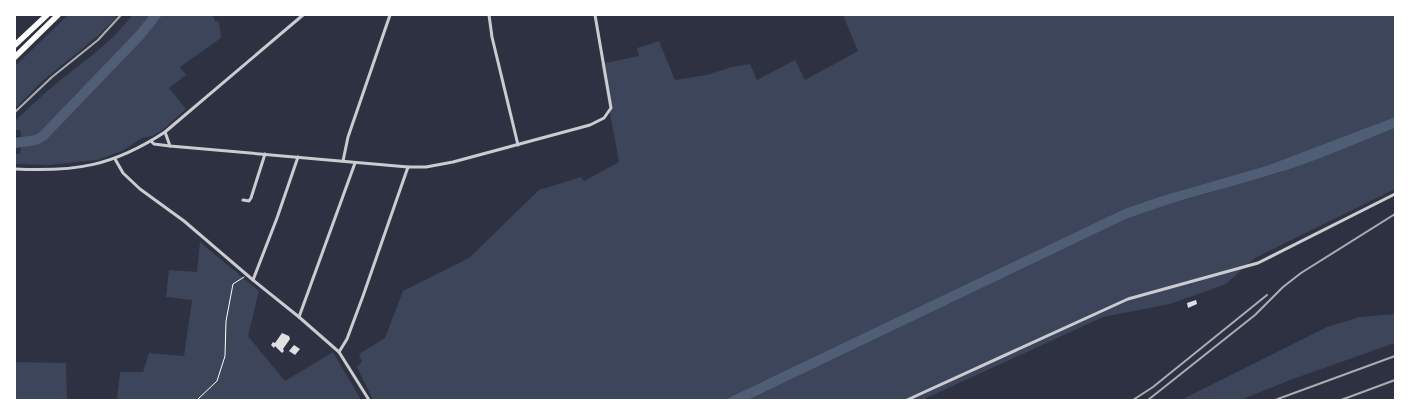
<svg xmlns="http://www.w3.org/2000/svg" width="1410" height="415" viewBox="0 0 1410 415" font-family="'Roboto Condensed',sans-serif">
<style>
.green{fill:#3c4559}
.water{fill:#4f5d75}
.lines{fill:none;stroke-linecap:round;stroke-linejoin:round}
.river{stroke:#4f5d75;stroke-width:10}
.building{fill:#e0e0e3}
.path{stroke:#fff;stroke-width:1}
.minor{stroke:#caccd0;stroke-width:3}
.motorway{stroke:#fff;stroke-width:5.5}
.rail{stroke:#abadb3;stroke-width:2}
</style>
<rect width="100%" height="100%" fill="#2d3142"/>
<g class="green">
<path d="M68,15h50c-21,25 -48,42 -73,64 -10,9 -20,20 -30,29v-42z"/>
<path d="M132,15h80l4,7 3,-1 2,17 -41,29 6,8 -17,13 17,21 -25,22 -9,5 -10,2 -20,13 -25,9 -48,5 -34,-1v-10h5c2,-8 3,-16 0,-24h-5v-9c14,-13 28,-27 43,-39 26,-21 54,-39 74,-67z"/>
<path d="M843,15h552v102l-126,48 -107,31 -38,13 -400,191h-351l-16,-33 5,-6 -3,-7 26,-16 18,-47 66,-33 70,-68 42,-13 3,4 35,-19 -18,-98 38,-8 -2,-8 22,-7 16,39 32,-5 25,-8 18,-3 7,16 38,-20 10,20 53,-29z"/>
<path d="M1395,128v61l-140,69 -29,26 -56,20 -67,13 -181,83h-174l378,-181 22,-9 130,-37z"/>
<path d="M200,242l59,49 -11,45 37,45 48,-29 28,48h-244l3,-28h23l6,-19 35,3 8,-56 -26,-3 3,-27 28,2z"/>
<path d="M1395,314v29l-105,37 -49,20h-60l146,-73 33,-10z"/>
<path d="M15,362l51,1 1,37h-52z"/>
</g>
<path class="water" d="M1395,117v11c-39,15 -78,33 -118,45 -51,16 -102,27 -151,46l-378,181h-24l400,-191 38,-13 107,-31z"/>
<g class="lines">
<path class="river" d="M15,143l21,-3 7,-4 97,-101 16,-20"/>
</g>
<g class="building">
<path d="M1196,300l1,4 -9,4 -1,-5z"/>
<path d="M282,333l7,3 1,3 -7,10 1,2 -2,2 -7,-7 -1,2 -3,-3 2,-3 2,1z"/>
<path d="M294,345l6,4 -5,6 -6,-4z"/>
</g>
<g class="lines">
<path class="path" d="M197,400l20,-19 8,-25 1,-35 7,-37 11,-7"/>
<g class="minor">
<path d="M489,15l3,22 26,108"/>
<path d="M165,132l5,14"/>
<path d="M151,141l3,3 16,2 238,21h18l27,-5 137,-37 14,-7 7,-10 -16,-93"/>
<path d="M115,159l8,14 17,16 44,32 69,59 46,37 40,35 30,48"/>
<path d="M343,161l5,-24 42,-122"/>
<path d="M15,169c61,3 98,-3 150,-37l138,-117"/>
<path d="M243,200l6,1 2,-3 14,-44"/>
<path d="M253,280l24,-62 21,-61"/>
<path d="M299,317l56,-154"/>
<path d="M339,352l8,-13 16,-43 45,-129"/>
<path d="M907,400l221,-101 130,-36 137,-69"/>
</g>
<g class="motorway">
<path d="M15,45l32,-30"/>
<path d="M15,57l43,-42"/>
</g>
<g class="rail">
<path d="M15,112l37,-35 46,-37 23,-25"/>
<path d="M1133,400l20,-13 114,-92"/>
<path d="M1148,400l107,-85 28,-28 18,-14 94,-59"/>
<path d="M1275,400l120,-44"/>
<path d="M1341,400l54,-20"/>
</g>
</g>
<rect width="1410" height="415" fill="none" stroke="#ffffff" stroke-width="32"/>
</svg>
